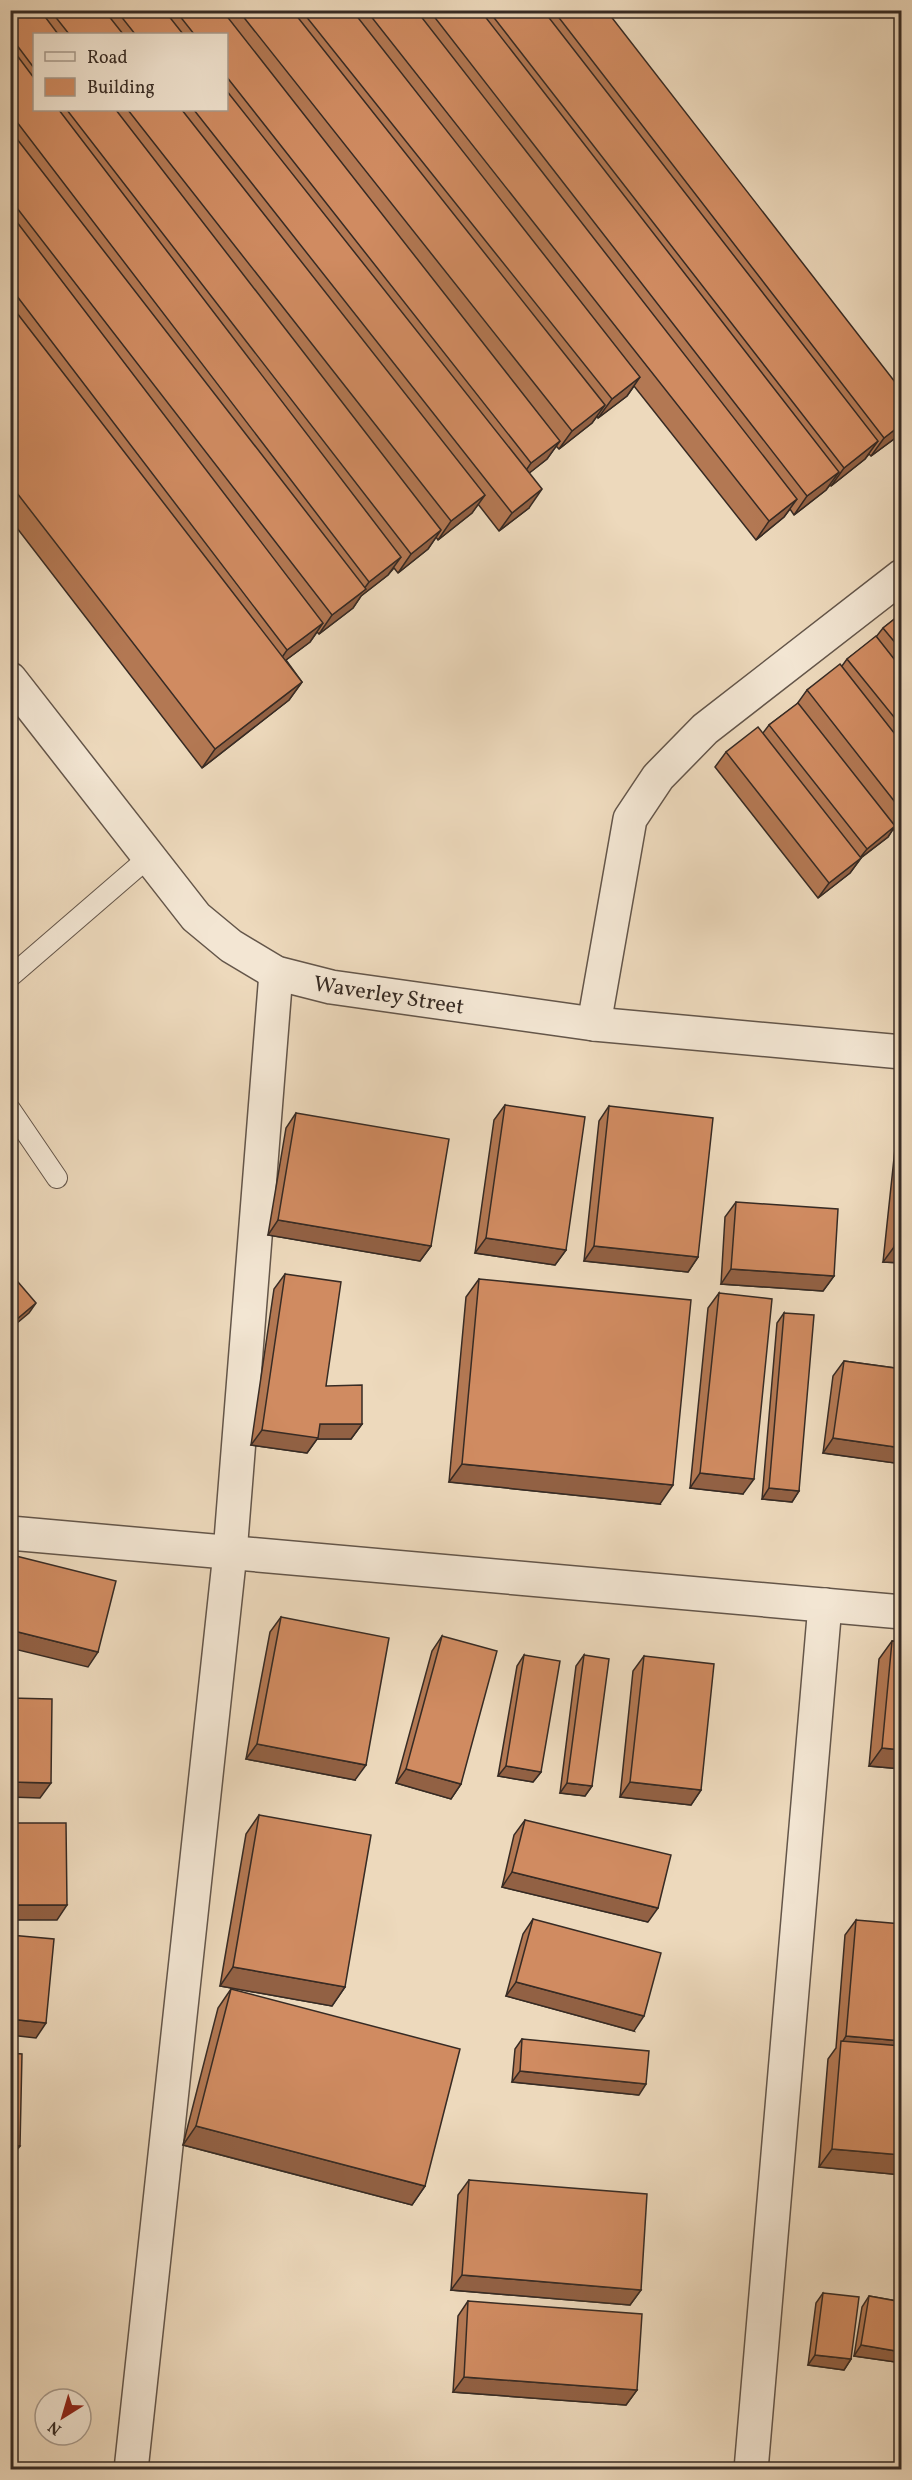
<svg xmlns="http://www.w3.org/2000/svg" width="912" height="2480" viewBox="0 0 912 2480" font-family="Vollkorn,serif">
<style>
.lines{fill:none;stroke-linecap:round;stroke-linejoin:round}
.service-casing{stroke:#64564a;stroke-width:22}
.minor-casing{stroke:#64564a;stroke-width:36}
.tertiary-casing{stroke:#64564a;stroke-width:36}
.service{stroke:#f3e6d3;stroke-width:20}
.minor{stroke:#f3e6d3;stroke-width:33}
.tertiary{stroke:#f3e6d3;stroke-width:33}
.wall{fill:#b37853;stroke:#372b24;stroke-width:1.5;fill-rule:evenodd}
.shaded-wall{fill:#926144;stroke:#372b24;stroke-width:1.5}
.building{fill:#d08b61;stroke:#372b24;stroke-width:1.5}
.labels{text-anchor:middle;stroke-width:4.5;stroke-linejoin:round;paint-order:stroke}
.street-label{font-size:22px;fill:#372b24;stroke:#f3e6d3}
</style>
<rect width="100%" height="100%" fill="#edd9bc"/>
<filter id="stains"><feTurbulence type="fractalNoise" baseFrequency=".00333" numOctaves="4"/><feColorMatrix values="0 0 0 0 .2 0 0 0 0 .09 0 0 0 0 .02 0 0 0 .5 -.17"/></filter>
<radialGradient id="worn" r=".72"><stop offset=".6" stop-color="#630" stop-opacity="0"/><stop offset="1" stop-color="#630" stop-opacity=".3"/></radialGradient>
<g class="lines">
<g class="service-casing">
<g id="service">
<path d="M10,977l139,-120"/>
<path d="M10,1109l47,69"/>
</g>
</g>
<g class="minor-casing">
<g id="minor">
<path d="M594,1024l36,-205 28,-42 47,-48 197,-153"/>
<path d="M10,1533l892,79"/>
<path d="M131,2470l99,-917 46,-580"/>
<path d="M751,2470l74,-865"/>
</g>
</g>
<g class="tertiary-casing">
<path id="tertiary" d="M10,679l186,238 35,29 45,27 55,14 263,37 308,28"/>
</g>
<use href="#service" class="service"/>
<use href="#minor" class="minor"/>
<use href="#tertiary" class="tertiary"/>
</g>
<g class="wall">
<path d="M10,10h596l296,423 -31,23 -2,-2 -4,5 -34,27 -1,-1 -4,5 -32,25 -4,-6 -6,8 -28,23 -122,-154 -7,10 -29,22 -1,-2 -5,7 -33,26 -3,-3 -9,13 -18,14v35l-30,23 -21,-27 -6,9 -34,27 -2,-3 -8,12 -30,24 -4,-5 -6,7 -27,21 -8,12 -34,26 -2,-2 -7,10 -24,18 16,22 -13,18 -87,68 -192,-249zM34,34h192v76h-192z"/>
<path d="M902,613v227l-9,-11 -5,8 -27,21 -11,15 -32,25 -103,-131 11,-15 37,-19 6,-8 28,-21 10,-14 35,-24 5,-7 29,-22 7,-9z"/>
<path d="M505,1105l61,145 -11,15 -80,-12 19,-133z"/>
<path d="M609,1106l89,151 -10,15 -104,-11 15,-140z"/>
<path d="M296,1113l135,133 -11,15 -152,-26 18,-107z"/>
<path d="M902,1123v140l-19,-1 14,-132z"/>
<path d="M736,1202l98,74 -11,15 -102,-7 4,-67z"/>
<path d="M285,1274l41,112 36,38 -11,15h-34l-10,14 -56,-8 23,-156z"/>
<path d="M479,1279l181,225 -211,-22 17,-185z"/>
<path d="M719,1293l24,201 -53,-6 18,-180z"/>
<path d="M784,1313l15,178 -7,11 -30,-3 15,-176z"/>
<path d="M844,1361l58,8v95l-79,-11 10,-77z"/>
<path d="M281,1617l74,163 -109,-21 24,-127z"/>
<path d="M442,1636l19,148 -10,15 -55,-16 36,-132z"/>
<path d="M892,1641l10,1v127l-33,-3 10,-107z"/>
<path d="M524,1655l17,117 -8,10 -35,-6 19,-110z"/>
<path d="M584,1655l8,131 -7,10 -25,-3 16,-127z"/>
<path d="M644,1656l57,134 -10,15 -71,-8 13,-126z"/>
<path d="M259,1815l86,172 -13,19 -112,-20 26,-152z"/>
<path d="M525,1820l123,102 -146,-35 12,-52z"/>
<path d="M533,1919l101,112 -128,-35 17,-62z"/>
<path d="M856,1920l46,255 -83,-8 9,-108 8,-11 9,-113z"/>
<path d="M231,1989l194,197 -13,19 -229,-60 35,-137z"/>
<path d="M522,2039l117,56 -127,-13 3,-33z"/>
<path d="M469,2180l172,110 -11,15 -179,-15 7,-95z"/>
<path d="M823,2293l28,66 -7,11 -36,-5 8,-62z"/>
<path d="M869,2296l33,6v61l-48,-7 8,-49z"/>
<path d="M468,2301l169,89 -11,15 -173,-13 5,-76z"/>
</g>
<g class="shaded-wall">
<path d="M640,377l-13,19 -29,22 14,-19z"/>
<path d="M605,405l-13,18 -33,26 13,-18z"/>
<path d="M902,424v9l-31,23 13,-18z"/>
<path d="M560,441l-13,18 -29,23 13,-19z"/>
<path d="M878,441l-13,18 -34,27 13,-18z"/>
<path d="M839,472l-13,18 -32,25 13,-19z"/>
<path d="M542,489l-13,19 -30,23 13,-18z"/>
<path d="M485,495l-13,18 -34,27 13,-19z"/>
<path d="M797,499l-13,18 -28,23 13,-19z"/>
<path d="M441,530l-13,19 -30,24 13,-19z"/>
<path d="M401,557l-13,18 -27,21 -8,12 -34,26 13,-19 29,-22 8,-11z"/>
<path d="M323,623l-13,19 -36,27 13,-19z"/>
<path d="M302,682l-13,18 -87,68 13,-19z"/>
<path d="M895,826l-7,11 -29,22 8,-10z"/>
<path d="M861,858l-11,15 -32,25 11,-15z"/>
<path d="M278,1220l153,26 -11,15 -152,-26z"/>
<path d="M486,1238l80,12 -11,15 -80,-12z"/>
<path d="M594,1246l104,11 -10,15 -104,-11z"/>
<path d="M894,1247h8v16l-19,-1z"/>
<path d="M731,1269l103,7 -11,15 -102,-7z"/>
<path d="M36,1303l-7,10 -19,16v-4z"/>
<path d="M320,1424h42l-11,15h-34l-10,14 -56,-8 11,-15z"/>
<path d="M833,1438l69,10v16l-79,-11z"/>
<path d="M462,1464l211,21 -13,19 -211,-22z"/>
<path d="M700,1473l54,6 -11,15 -53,-6z"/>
<path d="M769,1488l30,3 -7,11 -30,-3z"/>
<path d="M10,1630l88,22 -10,15 -78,-19z"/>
<path d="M257,1744l109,21 -11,15 -109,-21z"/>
<path d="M882,1748l20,2v19l-33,-3z"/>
<path d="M506,1766l35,6 -8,10 -35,-6z"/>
<path d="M406,1769l55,15 -10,15 -55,-16z"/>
<path d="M10,1782l41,1 -11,15 -30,-1z"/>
<path d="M630,1782l71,8 -10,15 -71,-8z"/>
<path d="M567,1783l25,3 -7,10 -25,-3z"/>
<path d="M512,1872l146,36 -10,14 -146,-35z"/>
<path d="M10,1905h57l-10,15h-47z"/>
<path d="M233,1967l112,20 -13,19 -112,-20z"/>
<path d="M516,1982l128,34 -10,15 -128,-35z"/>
<path d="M10,2019l36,4 -10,15 -26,-3z"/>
<path d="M846,2036l56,5v15l-61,-12z"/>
<path d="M520,2071l126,13 -7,11 -127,-13z"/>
<path d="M196,2126l229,60 -13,19 -229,-60z"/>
<path d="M10,2145l10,1 -10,13z"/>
<path d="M832,2149l70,6v20l-83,-8z"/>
<path d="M462,2275l179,15 -11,15 -179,-15z"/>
<path d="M861,2345l41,7v11l-48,-7z"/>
<path d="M815,2355l36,4 -7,11 -36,-5z"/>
<path d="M464,2377l173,13 -11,15 -173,-13z"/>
</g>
<g class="building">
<path d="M10,10h30l18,24h-24v34l-24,-32z"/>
<path d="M50,10h54l19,24h-54z"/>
<path d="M116,10h48l19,24h-48z"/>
<path d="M175,10h47l338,431 -29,22 -305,-387v-42h-32z"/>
<path d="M238,10h54l313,395 -33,26z"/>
<path d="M301,10h51l288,367 -28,22z"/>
<path d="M366,10h50l381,489 -28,22z"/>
<path d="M429,10h51l359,462 -32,24z"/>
<path d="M488,10h55l335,431 -34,27z"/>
<path d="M553,10h53l296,381v33l-18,14z"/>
<path d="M10,46l24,32v32h25l342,447 -32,25 -359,-469z"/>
<path d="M226,90l316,399 -30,24 -318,-403h32z"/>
<path d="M67,110h49l325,420 -30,24z"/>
<path d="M128,110h54l303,385 -34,26z"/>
<path d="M10,130l356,459 -34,26 -322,-416z"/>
<path d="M10,213l313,410 -36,27 -277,-363z"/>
<path d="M10,304l292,378 -87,67 -205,-265z"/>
<path d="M902,613v38l-19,-23z"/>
<path d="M876,636l26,33v58l-55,-68z"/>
<path d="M840,664l62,79v68l-95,-121z"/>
<path d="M798,703l97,123 -28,23 -98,-124z"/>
<path d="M758,727l103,131 -32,25 -103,-131z"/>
<path d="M505,1105l80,12 -19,133 -80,-12z"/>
<path d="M609,1106l104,12 -15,139 -104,-11z"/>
<path d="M296,1113l153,26 -18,107 -153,-26z"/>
<path d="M902,1170v77h-8z"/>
<path d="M736,1202l102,7 -4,67 -103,-7z"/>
<path d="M285,1274l56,8 -15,104 36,-1v39h-42l-2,14 -56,-8z"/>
<path d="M12,1275l24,28 -26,22v-49z"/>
<path d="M479,1279l212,21 -18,185 -211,-21z"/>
<path d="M719,1293l53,6 -18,180 -54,-6z"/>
<path d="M784,1313l30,2 -15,176 -30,-3z"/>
<path d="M844,1361l58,8v79l-69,-10z"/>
<path d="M12,1555l104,26 -18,71 -88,-22v-70z"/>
<path d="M281,1617l108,21 -23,127 -109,-21z"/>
<path d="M442,1636l55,15 -36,133 -55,-15z"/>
<path d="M892,1641l10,1v108l-20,-2z"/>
<path d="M524,1655l36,6 -19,111 -35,-6z"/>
<path d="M584,1655l25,4 -17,127 -25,-3z"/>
<path d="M644,1656l70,8 -13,126 -71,-8z"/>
<path d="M10,1698l42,1 -1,84 -41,-1z"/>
<path d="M259,1815l112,20 -26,152 -112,-20z"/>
<path d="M525,1820l146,35 -13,53 -146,-36z"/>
<path d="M10,1823h56l1,82h-57z"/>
<path d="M533,1919l128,34 -17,63 -128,-34z"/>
<path d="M856,1920l46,4v117l-56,-5z"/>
<path d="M10,1935l44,4 -8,84 -36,-4z"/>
<path d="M231,1989l229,60 -35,137 -229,-60z"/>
<path d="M522,2039l127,12 -3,33 -126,-13z"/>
<path d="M841,2041l61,5v109l-70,-6z"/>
<path d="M10,2053l12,1 -2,92 -10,-1z"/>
<path d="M469,2180l178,14 -6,96 -179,-15z"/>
<path d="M823,2293l36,4 -8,62 -36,-4z"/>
<path d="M869,2296l33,6v50l-41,-7z"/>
<path d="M468,2301l174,13 -5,76 -173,-13z"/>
</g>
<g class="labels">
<g class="street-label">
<text transform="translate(389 994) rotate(9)" y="8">Waverley Street</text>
</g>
</g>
<rect width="912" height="2480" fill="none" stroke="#edd9bc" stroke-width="36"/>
<rect x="12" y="12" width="888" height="2456" fill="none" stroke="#372b24" stroke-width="3"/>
<rect x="18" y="18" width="876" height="2444" fill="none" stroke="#372b24" stroke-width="1.5"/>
<rect x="33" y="33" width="195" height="78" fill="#f3e6d3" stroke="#a89b8d" stroke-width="1.5"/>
<rect x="45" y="52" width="30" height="9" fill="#f3e6d3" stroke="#a89b8d" stroke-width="1.5"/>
<text x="87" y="63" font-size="18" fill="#372b24">Road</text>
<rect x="45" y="78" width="30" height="18" fill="#d08b61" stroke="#a89b8d" stroke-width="1.5"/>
<text x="87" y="93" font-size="18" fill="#372b24">Building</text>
<g transform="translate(63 2417) rotate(217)"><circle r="28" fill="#f3e6d3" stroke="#a89b8d" stroke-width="1.5"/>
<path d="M0-4.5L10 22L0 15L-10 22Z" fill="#8f2418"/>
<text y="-9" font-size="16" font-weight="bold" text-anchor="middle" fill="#372b24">N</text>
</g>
<rect width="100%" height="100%" filter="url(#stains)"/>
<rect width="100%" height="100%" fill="url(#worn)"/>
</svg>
